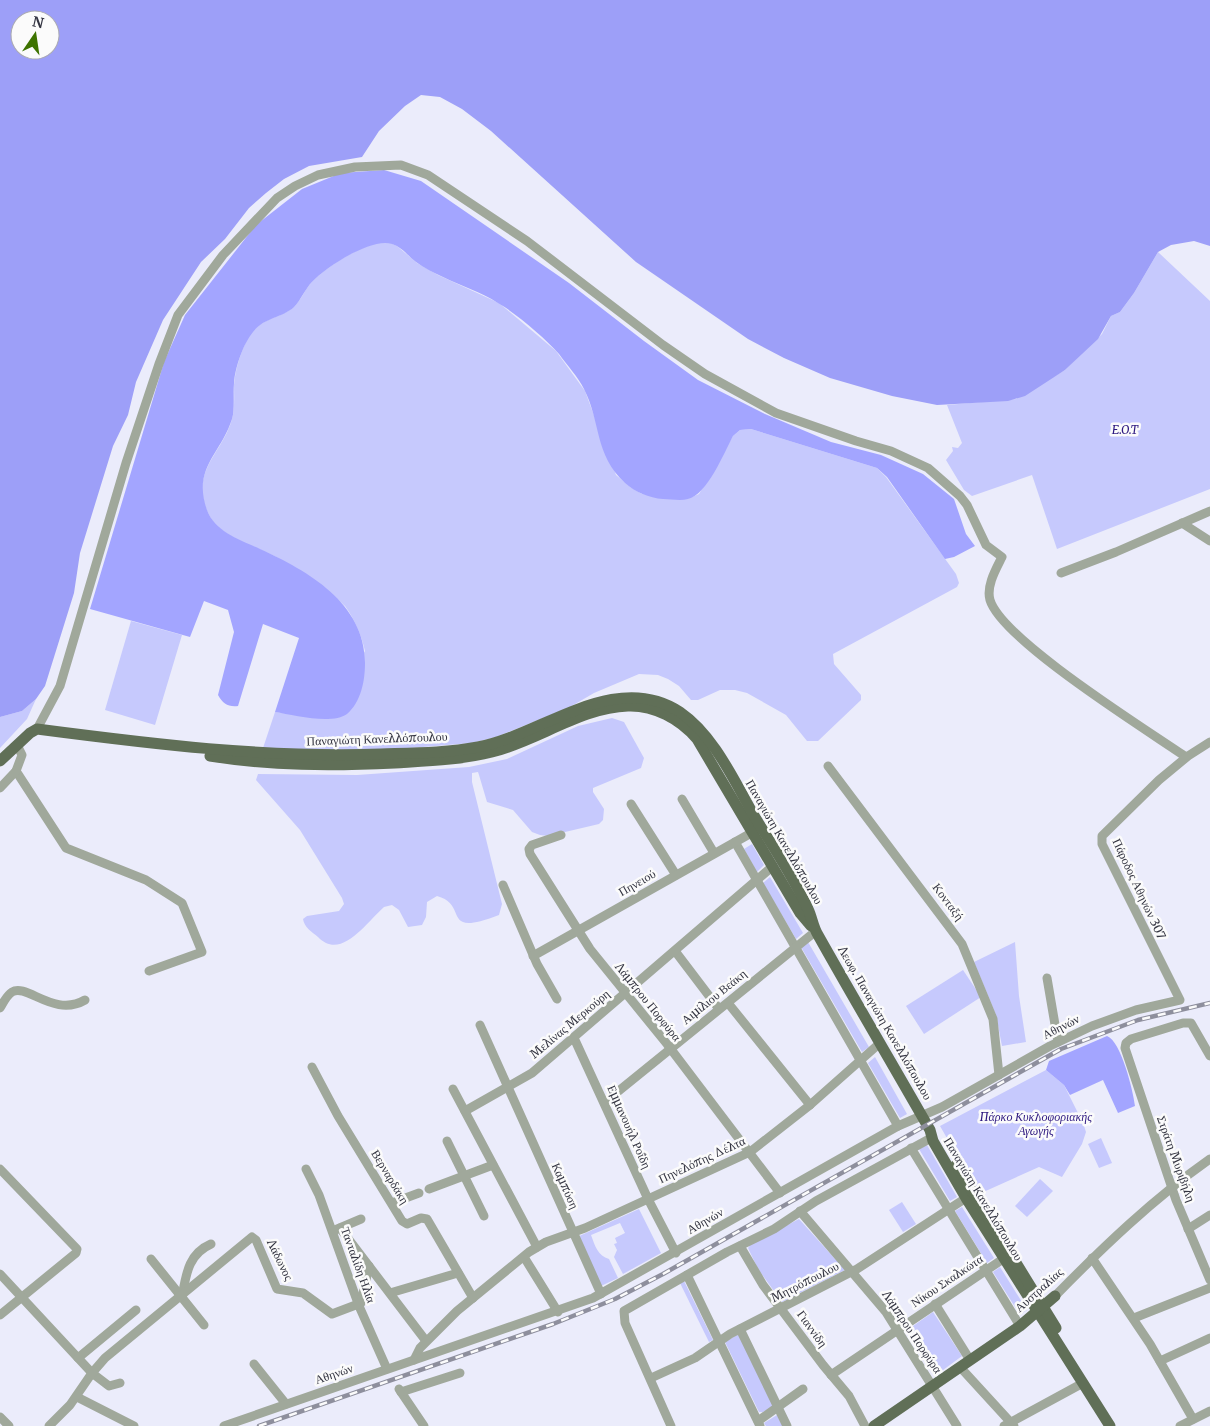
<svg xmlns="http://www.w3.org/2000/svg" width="1210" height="1426" viewBox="0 0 1210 1426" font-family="Merriweather,serif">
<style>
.green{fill:#c6c9fd}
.forest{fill:#a3a5ff}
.water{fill:#9d9ff8;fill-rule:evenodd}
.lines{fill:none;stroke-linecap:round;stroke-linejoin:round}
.minor{stroke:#a0a89b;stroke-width:9}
.major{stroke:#606f57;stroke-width:11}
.rail-casing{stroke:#8e8f9d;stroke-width:4.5}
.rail{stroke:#fbfbfb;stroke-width:2.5;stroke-dasharray:8;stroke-linecap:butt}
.labels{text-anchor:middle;stroke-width:5;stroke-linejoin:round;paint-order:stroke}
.park-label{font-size:12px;font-style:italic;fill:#2e1980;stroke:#fbfbfb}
.street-label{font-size:12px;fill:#333441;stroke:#fbfbfb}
</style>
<rect width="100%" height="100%" fill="#ebecfb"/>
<g class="green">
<path d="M388,242l9,4 20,17 21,12 61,28 57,48 29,40 31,84 14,12 12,7 45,5 12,-5 34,-58 7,-6 11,-1 126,39 9,9 70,97 3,9 -2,4 -124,67 1,10 27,31v5l-43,41h-11l-21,-26 -39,-22 -12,-3h-15l-22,10h-7l-12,-14 -11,-7 -10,-4 -19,-1 -45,19 -24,14 -74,30 -24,6 -86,7 -124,1 13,-39 55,7 35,-68c-4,-17 -10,-31 -20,-45 -6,-8 -60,-45 -71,-50 -21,-11 -55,-19 -66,-43 -19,-42 15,-60 24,-94 3,-11 2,-23 2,-34 1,-16 8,-37 16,-51 9,-14 29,-16 41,-25 10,-7 13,-19 21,-27 15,-16 54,-41 76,-40z"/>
<path d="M1158,252l52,49v188l-153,60 -25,-74 -60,21 -8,-6 -18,-30 7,-9 -1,-4 6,1 4,-5 -15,-38 69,-6 49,-29 37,-36 9,-18 9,-4 14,-19z"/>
<path d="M131,621l51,14 -27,90 -50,-15z"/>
<path d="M36,699l-9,20 -27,29v-31l22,-6z"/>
<path d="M612,718l12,4 20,36 -3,10 -48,20v4l11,17 -1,11 -4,4 -51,12 -8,-1 -8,-3 -19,-22 -26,-8 -8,-27 -1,-3 -6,1v9l30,122 -3,11c-60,23 -29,-10 -62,-19l-10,6 -1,15 -4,8 -14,2 -9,-17 -7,-5 -8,2c-18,16 -43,54 -66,30 -6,-5 -14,-10 -15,-18l4,-3 32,-5 5,-7 -2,-6 -42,-68 -44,-50 2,-6 99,1 112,-8 38,-8 71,-33z"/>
<path d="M752,844l12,21 -7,7 -13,-23z"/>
<path d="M770,877l33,56 -7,6 -33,-56z"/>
<path d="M808,942l61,105 -7,5 -61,-105z"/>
<path d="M1015,942l4,54 7,46 -24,4 -6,-31 -22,-53z"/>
<path d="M963,970l18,27 -57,37 -18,-28z"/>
<path d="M875,1057l32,57 -7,4 -32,-55z"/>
<path d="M1046,1070l18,15 19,38 3,9 -4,12 -20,33 -23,-10 -60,27 -39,-68z"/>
<path d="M1101,1138l11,25 -13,5 -11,-24z"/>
<path d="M927,1145l30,52 -7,4 -31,-52z"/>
<path d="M1040,1179l13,12 -26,26 -12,-11z"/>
<path d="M902,1202l14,22 -13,8 -14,-22z"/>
<path d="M962,1207l32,51 -7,5 -32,-52z"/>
<path d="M639,1209l22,44 -38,21 -9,-17 3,-7 -3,-6 3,-1 -2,-5 10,-5 -5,-10 -29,12c4,11 7,21 18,24l9,19 -17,8 -24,-49z"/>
<path d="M799,1219l46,51 -63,32 -24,-33 -10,-21 3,-4z"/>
<path d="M1000,1267l27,43 -7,5 -27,-43z"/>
<path d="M684,1281l29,59 -4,2 -29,-59z"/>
<path d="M933,1312l29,44 -27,20 -29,-45z"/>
<path d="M739,1334l35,72 -11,6h-4l-34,-70z"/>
<path d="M777,1415l6,11h-17l-2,-3z"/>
</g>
<g class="forest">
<path d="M384,170l37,11 148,102 75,58 54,39 67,34 66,28 50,13 42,19 31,25 12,35 9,12 -21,11 -9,2 -58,-82 -10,-9 -126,-39 -11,1 -7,6c-9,17 -26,59 -45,63 -8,2 -17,0 -25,0 -14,-1 -28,-7 -38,-16 -31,-29 -24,-61 -41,-94 -6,-12 -17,-24 -25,-35 -14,-16 -42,-40 -61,-51 -17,-11 -37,-17 -55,-26 -9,-4 -19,-9 -27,-15 -8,-6 -14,-15 -24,-18 -20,-7 -66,23 -80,38 -7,7 -11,18 -18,25 -12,11 -31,11 -41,25 -10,12 -18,36 -19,51 -1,12 1,25 -2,36 -11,35 -40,49 -25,91 8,22 34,30 53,39 48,22 105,54 105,114 0,18 -4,39 -18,51 -15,11 -54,1 -72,-2l24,-74 -36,-14 -25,82c-10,1 -15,-2 -20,-11l16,-63 -6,-22 -24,-9 -14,36 -100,-28 74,-247 21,-47 71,-90 46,-36 39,-16z"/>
<path d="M1107,1036c14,5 26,54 28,70l-17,7 -15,-33 -33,15 -6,-10 -18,-15 3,-9z"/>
</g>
<path class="water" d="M0,0h1210v246l-16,-5 -23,4 -13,7 -24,41 -14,19 -9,4 -13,23 -33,31 -40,26 -17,5 -71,4 -45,-9 -62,-18 -46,-20 -36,-19 -112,-77 -145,-131 -29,-22 -22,-12 -19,-2 -16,11 -26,25 -17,26 -53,9 -25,13 -18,14 -17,15 -24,31 -24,23 -38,58 -27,62 -8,33 -15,31 -33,107 -6,40 -29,93 -9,13 -14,12 -22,6zM20,20h30v30h-30z"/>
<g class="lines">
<g class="minor">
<path d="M1182,523l28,18"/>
<path d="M1061,573l55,-21 94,-41"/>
<path d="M37,729l23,-43 66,-223 33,-99 19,-49 45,-60 54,-57 18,-12 23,-11 37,-8 46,-2 27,10 99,66 136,104 42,29 71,39 80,28 35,10 37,17 32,28 7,9 19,40 16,12c-6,12 -16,29 -12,43 12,40 157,130 196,157"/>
<path d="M828,766l134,178 31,75 6,56"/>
<path d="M16,771l50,77 80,32 36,23 20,49 -53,19"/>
<path d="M0,788l16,-17 6,-16 -5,-10"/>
<path d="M682,799l32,54"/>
<path d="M631,804l45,71"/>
<path d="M561,835l-29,10 -3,4 1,5 60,95 77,95 113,149"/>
<path d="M735,842l163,284"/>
<path d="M503,885l34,79 20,35"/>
<path d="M675,951l44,58"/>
<path d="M533,956l220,-124"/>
<path d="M1047,978l11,64"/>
<path d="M728,1003l82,102"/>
<path d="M0,1008c3,-5 7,-13 12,-16 15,-9 42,26 73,8"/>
<path d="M480,1025l121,269"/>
<path d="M574,1038l74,161 28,54"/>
<path d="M1210,1056l-19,-33h-8l-52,16 -5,4 -1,5 51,152 34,80"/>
<path d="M312,1067l26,49 64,105 5,3 14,-6 6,1 46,79"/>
<path d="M453,1089l84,158"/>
<path d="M605,1102l211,-171"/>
<path d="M465,1111l67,-38 241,-207"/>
<path d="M447,1141l37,75"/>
<path d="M911,1148l109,178"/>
<path d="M0,1169l77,80 -1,4 -76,62"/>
<path d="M306,1169l13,26 40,111 28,63"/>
<path d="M429,1189l64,-24"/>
<path d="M392,1203l27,-10"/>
<path d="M800,1211l86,101 71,114"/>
<path d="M340,1228l86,113"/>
<path d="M1188,1229l22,-14"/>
<path d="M335,1230l26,-11"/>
<path d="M740,1246l23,39 60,80 26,31 16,30"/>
<path d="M524,1257l34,55"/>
<path d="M1092,1258l58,86 43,75"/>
<path d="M151,1259l53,66"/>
<path d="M0,1274l92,99 17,13 11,-3"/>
<path d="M687,1275l73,151"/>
<path d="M390,1293l68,-20"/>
<path d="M1055,1296c48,-49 98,-97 155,-137"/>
<path d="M182,1297c4,-22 6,-43 29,-53"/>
<path d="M935,1304l35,56"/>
<path d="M1134,1318l76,-30"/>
<path d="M740,1329l47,97"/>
<path d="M78,1358l58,-48"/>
<path d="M414,1360l6,-12 37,-37 72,-59 17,-10 39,-14 165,-76 60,-47 70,-62"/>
<path d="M1160,1361l50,-23"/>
<path d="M254,1364l32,40"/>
<path d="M960,1367l54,59"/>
<path d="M831,1375l172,-116"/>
<path d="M651,1378l44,-20 35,-24 127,-65 109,-71"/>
<path d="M399,1389l25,37"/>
<path d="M401,1392l59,-19"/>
<path d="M77,1397l57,29"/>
<path d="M0,1417l9,9"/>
<path d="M758,1421l45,-32"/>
<path d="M49,1426l21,-21 22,-32 13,-15 147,-121 4,3 21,49 26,4 29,21 29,-11 8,-37"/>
<path d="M224,1426l369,-128 305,-172 44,-19 108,-61 42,-20 44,-16 44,-10 -78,-156v-8l57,-56 29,-24 22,-14"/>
<path d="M671,1426l-46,-103 -1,-12 103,-59 47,-23 42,-28 115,-63"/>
<path d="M1004,1426l79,-43"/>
<path d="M1180,1426l30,-15"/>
</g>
<g class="major">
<path d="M210,756c61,10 122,10 185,7 32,-2 65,-3 97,-11 45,-11 90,-45 136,-46 26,-1 52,13 69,33l103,174 11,13"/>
<path d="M0,761l30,-28 7,-4c115,15 228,29 344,25 32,-1 65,-1 97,-7 64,-12 137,-78 202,-35 35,24 55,71 76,107 18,29 38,59 52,90 4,8 5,18 10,26 37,66 75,130 112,195l3,11 33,57 144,228"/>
<path d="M956,1165l100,163"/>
<path d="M874,1426l146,-100 35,-30"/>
</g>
<g class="rail-casing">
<path id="rail" d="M259,1426l294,-102 62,-25 48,-25 398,-225 77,-29 72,-17"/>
</g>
<use href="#rail" class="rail"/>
</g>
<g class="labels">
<g class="park-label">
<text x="1125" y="434">E.O.T</text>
<text x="1036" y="1121">Πάρκο Κυκλοφοριακής<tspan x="1036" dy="14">Αγωγής</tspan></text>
</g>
<g class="street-label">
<text transform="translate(377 739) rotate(-2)" y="4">Παναγιώτη Κανελλόπουλου</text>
<text transform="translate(784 842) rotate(60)" y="4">Παναγιώτη Κανελλόπουλου</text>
<text transform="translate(637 883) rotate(-30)" y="4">Πηνειού</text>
<text transform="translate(1139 889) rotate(65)" y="4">Πάροδος Αθηνών 307</text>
<text transform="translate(948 902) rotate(53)" y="4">Κονταξή</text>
<text transform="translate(714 997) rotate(-39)" y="4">Αιμίλιου Βεάκη</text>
<text transform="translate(648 1002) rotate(51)" y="4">Λάμπρου Πορφύρα</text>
<text transform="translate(885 1023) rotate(60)" y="4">Λεωφ. Παναγιώτη Κανελλόπουλου</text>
<text transform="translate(570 1024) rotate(-40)" y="4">Μελίνας Μερκούρη</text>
<text transform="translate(1061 1027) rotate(-27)" y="4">Αθηνών</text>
<text transform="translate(629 1127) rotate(66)" y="4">Εμμανουήλ Ροΐδη</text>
<text transform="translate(1176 1159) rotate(70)" y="4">Στράτη Μυριβήλη</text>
<text transform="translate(702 1160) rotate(-25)" y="4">Πηνελόπης Δέλτα</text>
<text transform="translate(390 1177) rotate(59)" y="4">Βερναρδάκη</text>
<text transform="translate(565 1186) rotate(66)" y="4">Καμπύση</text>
<text transform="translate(983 1199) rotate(59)" y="4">Παναγιώτη Κανελλόπουλου</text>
<text transform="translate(705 1221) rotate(-30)" y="4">Αθηνών</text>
<text transform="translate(280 1260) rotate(64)" y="4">Λάδωνος</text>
<text transform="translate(358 1265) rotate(70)" y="4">Τανταλίδη Ηλία</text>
<text transform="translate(947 1281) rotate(-34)" y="4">Νίκου Σκαλκώτα</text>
<text transform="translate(805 1282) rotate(-27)" y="4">Μητρόπουλου</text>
<text transform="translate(1039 1290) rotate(-42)" y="4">Αυστραλίας</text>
<text transform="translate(812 1329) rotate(54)" y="4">Γιαννίδη</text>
<text transform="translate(912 1332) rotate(56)" y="4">Λάμπρου Πορφύρα</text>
<text transform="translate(334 1374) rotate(-19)" y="4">Αθηνών</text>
</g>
</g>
<g transform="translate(35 35) rotate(13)"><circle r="24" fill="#fbfbfb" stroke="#ababb1"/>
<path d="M0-4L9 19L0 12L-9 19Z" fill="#3e7300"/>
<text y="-8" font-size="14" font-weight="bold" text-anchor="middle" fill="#333441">N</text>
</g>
</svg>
